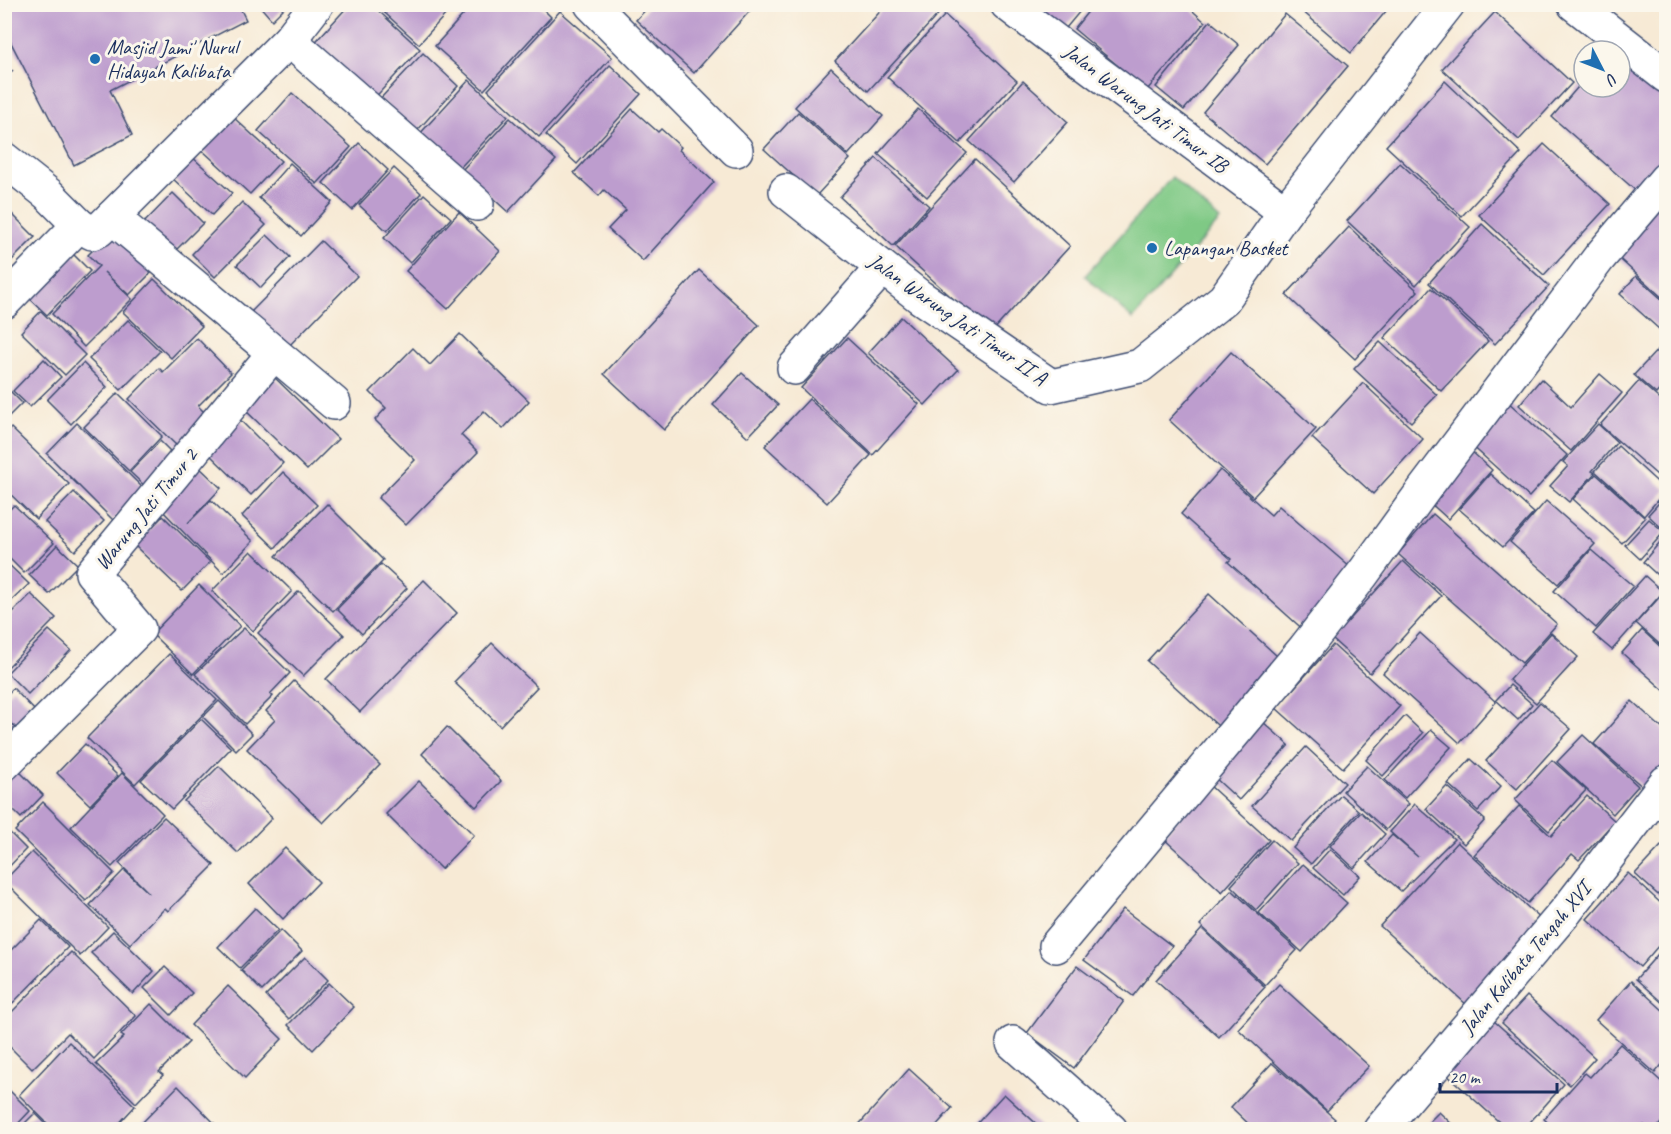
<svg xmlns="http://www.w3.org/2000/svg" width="1671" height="1134" viewBox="0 0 1671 1134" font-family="Caveat,sans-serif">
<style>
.green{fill:#7fc985;stroke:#4d7c72;stroke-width:1.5}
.building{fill:#bd9dce}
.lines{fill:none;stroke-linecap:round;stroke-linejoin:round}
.street-casing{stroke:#3c4b70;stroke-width:36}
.path{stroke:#3c4b70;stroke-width:4;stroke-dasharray:1.5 4.5;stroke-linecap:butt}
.street{stroke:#fff;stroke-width:33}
.poi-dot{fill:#1f6fb2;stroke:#fbf7ec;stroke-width:2}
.labels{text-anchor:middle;stroke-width:6;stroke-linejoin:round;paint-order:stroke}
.poi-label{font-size:21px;fill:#1b2f5e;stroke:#fbf7ec;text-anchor:start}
.street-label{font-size:21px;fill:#1b2f5e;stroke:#fbf7ec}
</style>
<rect width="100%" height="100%" fill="#fbf7ec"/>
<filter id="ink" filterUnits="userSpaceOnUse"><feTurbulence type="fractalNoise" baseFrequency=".0167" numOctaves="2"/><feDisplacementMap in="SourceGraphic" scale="12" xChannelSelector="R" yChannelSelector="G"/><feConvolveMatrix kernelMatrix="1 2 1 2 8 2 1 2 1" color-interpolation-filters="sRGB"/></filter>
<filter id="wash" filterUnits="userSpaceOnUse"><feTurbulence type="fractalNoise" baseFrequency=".008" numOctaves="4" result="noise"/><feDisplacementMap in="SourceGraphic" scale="24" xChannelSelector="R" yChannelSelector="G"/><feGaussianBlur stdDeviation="1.35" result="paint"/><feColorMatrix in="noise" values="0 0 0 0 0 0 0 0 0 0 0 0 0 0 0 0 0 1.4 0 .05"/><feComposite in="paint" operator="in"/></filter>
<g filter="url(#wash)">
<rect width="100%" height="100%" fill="#f7ead5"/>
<path class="green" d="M1172,177l48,43 -87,99 -48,-43z"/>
<g id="blocks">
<g class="building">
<path d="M9,4h229l8,16 -136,70 22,45 -58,30 -70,-136v-22z"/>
<path d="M258,4h30l-16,16z"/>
<path d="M350,4h21l49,45 -52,56 -60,-55z"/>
<path d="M375,4h80l-36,40z"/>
<path d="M473,4h65l13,13 -67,73 -49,-44z"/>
<path d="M651,4h105l-62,69 -58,-53z"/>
<path d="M887,4h51l5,5 -75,82 -33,-30z"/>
<path d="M1027,4h59l-25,30z"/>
<path d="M1094,4h91l20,18 -58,68 -73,-61z"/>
<path d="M1294,4h98l-41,49z"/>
<path d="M560,11l52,46 -73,80 -51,-47z"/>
<path d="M1495,12l77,71 -53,57 -77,-71z"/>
<path d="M1285,14l63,52 -83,98 -62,-52z"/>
<path d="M945,15l72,66 -57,62 -73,-66z"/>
<path d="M1210,21l29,24 -55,65 -28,-23z"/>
<path d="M423,53l35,33 -42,46 -36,-33z"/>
<path d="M1620,54l46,40v76l-23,27 -91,-80 32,-37v7h36z"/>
<path d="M610,65l31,29 -64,70 -31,-29z"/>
<path d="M831,68l52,48 -35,39 -53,-48z"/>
<path d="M469,80l39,36 -52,56 -39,-35z"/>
<path d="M1023,81l45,41 -54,60 -45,-41z"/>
<path d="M1445,81l76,72 -59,63 -76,-70z"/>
<path d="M292,93l59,54 -34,37 -59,-53z"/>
<path d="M632,109l26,23 3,-3 20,18 -2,3 35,32 -71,79 -35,-32 18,-19 -22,-20 -5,6 -25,-23z"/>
<path d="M918,109l49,44 -40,44 -49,-43z"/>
<path d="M798,112l52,47 -34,37 -52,-47z"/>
<path d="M233,117l48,44 -31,33 -48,-44z"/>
<path d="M510,118l46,42 -48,52 -46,-42z"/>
<path d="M359,143l29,27 -36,40 -29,-27z"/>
<path d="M1544,144l66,60 -66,71 -65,-60z"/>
<path d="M191,156l41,37 -20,22 -41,-38z"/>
<path d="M876,158l53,48 -36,40 -53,-49z"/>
<path d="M975,159l95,87 -79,87 -96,-87z"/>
<path d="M290,163l42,39 -31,34 -42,-38z"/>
<path d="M1400,163l70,64 -54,58 -69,-64z"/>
<path d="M394,168l27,25 -34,38 -28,-26z"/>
<path d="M1666,191v110l-54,-49z"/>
<path d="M173,193l30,30 -35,35 -30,-29z"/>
<path d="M424,194l27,24 -41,45 -26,-25z"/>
<path d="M242,202l24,23 -51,52 -23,-23z"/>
<path d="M4,206l31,31 -27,27 -4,-3z"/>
<path d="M459,212l41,39 -52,58 -42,-38z"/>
<path d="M1482,224l67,62 -54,58 -66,-61z"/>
<path d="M1349,227l69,64 -63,68 -69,-64z"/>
<path d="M112,231l41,40 -24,24 -25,-23 28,27 -48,48 -32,-33 47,-48 -11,-11z"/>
<path d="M267,235l23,22 -29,31 -24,-23z"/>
<path d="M321,241l36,35 -73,75 -37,-35z"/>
<path d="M69,250l21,21 -43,44 -22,-21z"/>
<path d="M699,270l60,55 -95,105 -60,-56z"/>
<path d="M1636,276l30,27v20l-6,7 -40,-36z"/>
<path d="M154,279l48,47 -31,32 -48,-46z"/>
<path d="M1431,288l57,53 -47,50 -57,-53z"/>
<path d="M41,311l44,44 -20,20 -44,-43z"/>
<path d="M901,317l57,53 -33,35 -57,-52z"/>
<path d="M128,320l32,31 -39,39 -32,-31z"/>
<path d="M460,334l69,67 -26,28 -19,-18 -23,24 17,17 -72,73 -28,-27 37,-38 -40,-40 11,-12 -16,-16 43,-44 17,17z"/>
<path d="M197,338l34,35 -33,33 12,12 -30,31 -51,-50 30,-31 4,4z"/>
<path d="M847,338l72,66 -46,51 -72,-67z"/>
<path d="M1380,342l57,53 -26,27 -57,-53z"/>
<path d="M1661,346l5,5v31l-10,12 -22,-19z"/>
<path d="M1231,352l85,77 -63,68 -84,-77z"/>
<path d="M44,359l17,18 -31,30 -17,-16z"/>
<path d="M83,363l24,24 -36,37 -24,-24z"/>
<path d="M742,373l36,32 -30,32 -35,-32z"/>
<path d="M1600,374l22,19 -51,58 -52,-46 22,-26 30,28z"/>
<path d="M272,375l66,64 -31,31 -66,-64z"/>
<path d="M1639,381l27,24v59l-9,11 -57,-50z"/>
<path d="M1363,383l60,56 -50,55 -61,-56z"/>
<path d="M4,385l18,18 -18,18z"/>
<path d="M118,393l44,43 -33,35 -45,-44z"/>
<path d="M809,399l62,56 -44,48 -62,-57z"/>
<path d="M1507,401l60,54 -38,42 -60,-54z"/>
<path d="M239,419l44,44 -32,32 -44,-43z"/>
<path d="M77,423l67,66 -31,31 -66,-66z"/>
<path d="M1598,424l19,18 -25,29 3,2 -26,29 -19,-16 18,-20 -5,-4z"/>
<path d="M11,428l58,56 -33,35 -32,-31v-53z"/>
<path d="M160,441l18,18 -30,30 -18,-17z"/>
<path d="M1618,446l48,44 -22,26 -49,-45z"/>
<path d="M1470,450l22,20 -44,49 -21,-19z"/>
<path d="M198,466l23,22 -33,35 23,-23 42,41 -30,32 -65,-67z"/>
<path d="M1220,470l51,45 8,-9 79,68 -51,59 -79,-71 3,-3 -50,-45z"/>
<path d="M283,472l34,33 -42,43 -33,-32z"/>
<path d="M1490,474l44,39 -31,34 -44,-38z"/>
<path d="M1596,474l49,44 -23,25 -49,-44z"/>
<path d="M74,492l30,29 -29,30 -30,-29z"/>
<path d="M1666,495v37l-18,-17z"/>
<path d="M1546,501l49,43 -37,40 -48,-42z"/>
<path d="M327,504l56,56 -50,51 -57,-55z"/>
<path d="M14,505l40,38 -30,30 -20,-20v-38z"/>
<path d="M1433,514l124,110 -35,39 -124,-109z"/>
<path d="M163,516l47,46 -28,29 -48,-46z"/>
<path d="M1649,519l15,13 -24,27 -15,-14z"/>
<path d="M1666,535v48l-23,-21z"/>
<path d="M57,545l21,20 -29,29 -20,-19z"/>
<path d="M1591,550l42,36 -37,42 -42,-37z"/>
<path d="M251,551l41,40 -39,40 -41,-40z"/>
<path d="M4,560l25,24 -25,24z"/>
<path d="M1403,561l38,35 -71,77 -38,-34z"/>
<path d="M381,564l26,24 -45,46 -25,-25z"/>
<path d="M1645,576l18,16 -51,58 -19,-16z"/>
<path d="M424,580l33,33 -97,99 -34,-33z"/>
<path d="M199,585l41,41 -47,48 -41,-40z"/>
<path d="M1666,590v60l-30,-27z"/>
<path d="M299,591l45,44 -41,41 -45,-43z"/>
<path d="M31,594l25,24 -52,53v-50z"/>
<path d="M1209,594l79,72 -61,68 -80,-73z"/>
<path d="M244,628l46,45 -20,21 3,2 -28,28 -50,-50z"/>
<path d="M49,630l22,20 -43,44 -21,-21z"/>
<path d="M1642,630l24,22v40l-44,-39z"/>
<path d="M1420,633l76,69 -36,41 -77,-70z"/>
<path d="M1551,633l27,24 -42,46 -27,-23z"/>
<path d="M492,643l45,44 -37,39 -46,-44z"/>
<path d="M1333,645l67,61 -57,62 -67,-60z"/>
<path d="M169,654l48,46 -82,84 -48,-46z"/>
<path d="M294,681l86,84 -57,58 -76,-74 28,-29 -9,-9z"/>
<path d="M1510,685l22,19 -14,16 -22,-20z"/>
<path d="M13,688l25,26 -18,18 -15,-15v-20z"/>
<path d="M219,701l33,33 -16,16 -33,-33z"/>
<path d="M1632,701l34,31v32l-21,25 -51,-45z"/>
<path d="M1540,702l31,27 -54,60 -31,-28z"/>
<path d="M1405,716l18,17 -40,43 -17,-16z"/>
<path d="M201,719l30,29 -59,61 -31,-29z"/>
<path d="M5,721l11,11 -11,12z"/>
<path d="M1263,722l26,23 -50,55 -26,-24z"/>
<path d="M447,727l54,54 -25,26 -54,-53z"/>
<path d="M1431,730l20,17 -46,51 -20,-18z"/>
<path d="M1583,735l55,51 -25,28 -56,-52z"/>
<path d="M85,744l33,32 -28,29 -33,-32z"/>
<path d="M1306,747l39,36 -54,58 -39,-35z"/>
<path d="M1471,759l30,27 -23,25 -30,-27z"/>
<path d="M1552,760l34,30 -37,41 -34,-31z"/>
<path d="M12,764l31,31 -22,23 -17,-17v-29z"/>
<path d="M219,766l53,52 -34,35 -54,-52z"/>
<path d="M1367,766l42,38 -23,26 -43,-39z"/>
<path d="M122,773l41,41 -51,53 -41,-40z"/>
<path d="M419,781l55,54 -33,34 -55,-55z"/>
<path d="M1209,785l60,55 -47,52 -60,-55z"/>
<path d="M1447,786l38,34 -21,24 -38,-35z"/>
<path d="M1341,795l18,16 -48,53 -18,-16z"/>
<path d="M1587,796l28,25 -36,39 -7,-6 -44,49 -54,-48 45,-49 32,30z"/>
<path d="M43,802l71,71 -28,28 -71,-70z"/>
<path d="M1415,804l39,35 -53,52 -33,-29 24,-27 26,22 -28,-25z"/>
<path d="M1361,812l24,22 -31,34 -24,-22z"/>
<path d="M164,817l50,48 -46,46 -3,-3 -35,36 -40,-39 34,-35 25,23 -30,-30z"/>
<path d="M5,828l21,21 -21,22z"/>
<path d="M1272,840l26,23 -42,47 -25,-24z"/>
<path d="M1457,842l87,80 -77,83 -87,-79z"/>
<path d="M1661,846l5,4v52l-31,-28z"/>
<path d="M285,848l34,34 -36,37 -34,-35z"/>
<path d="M1330,849l30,27 -17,19 -30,-27z"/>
<path d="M32,852l76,75 -28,29 -76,-75z"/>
<path d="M1303,864l44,39 -45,49 -43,-39z"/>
<path d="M1628,873l38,35v29l-26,30 -53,-48z"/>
<path d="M1232,890l65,60 -32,35 -65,-60z"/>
<path d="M255,908l23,22 -38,38 -22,-21z"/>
<path d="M1123,909l49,37 -39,50 -49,-36z"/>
<path d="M41,920l27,27 -64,65v-55z"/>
<path d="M1202,929l63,58 -46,50 -63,-57z"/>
<path d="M281,930l21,21 -40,40 -21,-21z"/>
<path d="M113,931l41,40 -21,23 -42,-41z"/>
<path d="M1666,945v61l-30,-27z"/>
<path d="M71,952l65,64 -42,43 -26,-26 -36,36 -28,-28v-21z"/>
<path d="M305,957l23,23 -39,39 -23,-23z"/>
<path d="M1077,966l47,35 -50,67 -47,-35z"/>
<path d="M165,967l27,26 -21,22 -27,-27z"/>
<path d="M1631,981l35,32v47l-11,13 -59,-53z"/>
<path d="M329,983l25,24 -41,43 -25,-25z"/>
<path d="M1279,984l90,82 -42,45 -89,-82z"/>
<path d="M228,986l54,53 -37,39 -54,-53z"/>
<path d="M1527,996l68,62 -25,27 -68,-62z"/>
<path d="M151,1004l38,38 -30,30 4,3 -27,28 -40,-39 28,-27 -3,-2z"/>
<path d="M1494,1021l70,63 -41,46h-15l-62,-56z"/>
<path d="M69,1042l66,64 -22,24h-59l-35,-35z"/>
<path d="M1620,1044l46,42v31l-11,13h-6l-5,-5 -5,5h-83l-12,-11 41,-46 5,4z"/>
<path d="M1272,1063l63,56 -10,11h-70l-24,-23z"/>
<path d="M909,1069l43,39 -20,22h-78z"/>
<path d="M4,1085l26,26 -18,19h-8z"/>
<path d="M178,1086l43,44h-86z"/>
<path d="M1004,1094l39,36h-72z"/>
<path d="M1439,1112l19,18h-37z"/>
<path d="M35,1113l17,17h-34z"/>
</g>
</g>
</g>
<g filter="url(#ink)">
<use href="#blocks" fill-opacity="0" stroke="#3c4b70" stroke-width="1.5"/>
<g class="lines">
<g class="street-casing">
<g id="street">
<path d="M591,4l145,146"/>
<path d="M1007,4c92,71 186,138 278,208"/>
<path d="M1574,4l92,72"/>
<path d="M289,40l188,164"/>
<path d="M4,159l44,35 31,31 13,8 7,-3 190,-190 28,-36"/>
<path d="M786,191l134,106 131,89 89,-20 84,-67 61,-87 163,-208"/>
<path d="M112,217l222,186"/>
<path d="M4,302l75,-77"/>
<path d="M794,368l88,-100"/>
<path d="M4,764l135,-135 -47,-56 182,-220"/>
<path d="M1056,946l249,-298 57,-73 63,-87 174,-230 67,-79"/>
<path d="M1013,1043l98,87"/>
<path d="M1380,1130l187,-220 99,-128"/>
</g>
</g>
<path class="path" d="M4,61l8,11"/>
<use href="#street" class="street"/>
</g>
</g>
<g class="poi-dot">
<circle cx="95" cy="59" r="6"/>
<circle cx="1152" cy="248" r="6"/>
</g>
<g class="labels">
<g class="poi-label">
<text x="107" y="54">Masjid Jami' Nurul<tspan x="107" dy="24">Hidayah Kalibata</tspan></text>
<text x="1164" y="255">Lapangan Basket</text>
</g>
<g class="street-label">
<text transform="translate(1146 108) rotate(37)" y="7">Jalan Warung Jati Timur IB</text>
<text transform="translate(958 319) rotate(35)" y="7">Jalan Warung Jati Timur II A</text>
<text transform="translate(146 509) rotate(-51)" y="7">Warung Jati Timur 2</text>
<text transform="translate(1525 958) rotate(-50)" y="7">Jalan Kalibata Tengah XVI</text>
</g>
</g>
<rect width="1671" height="1134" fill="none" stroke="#fbf7ec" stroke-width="24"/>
<g transform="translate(1602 69) rotate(132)"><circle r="28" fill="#fbf7ec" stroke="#a1a7b3" stroke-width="1.5"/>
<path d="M0-4.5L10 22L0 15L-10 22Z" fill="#1f6fb2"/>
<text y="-9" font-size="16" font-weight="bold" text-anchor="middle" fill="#1b2f5e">U</text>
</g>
<path d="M1440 1083v9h117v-9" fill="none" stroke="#1b2f5e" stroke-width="3"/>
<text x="1449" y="1083" font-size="18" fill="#1b2f5e" stroke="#fbf7ec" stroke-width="4.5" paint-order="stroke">20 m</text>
</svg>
